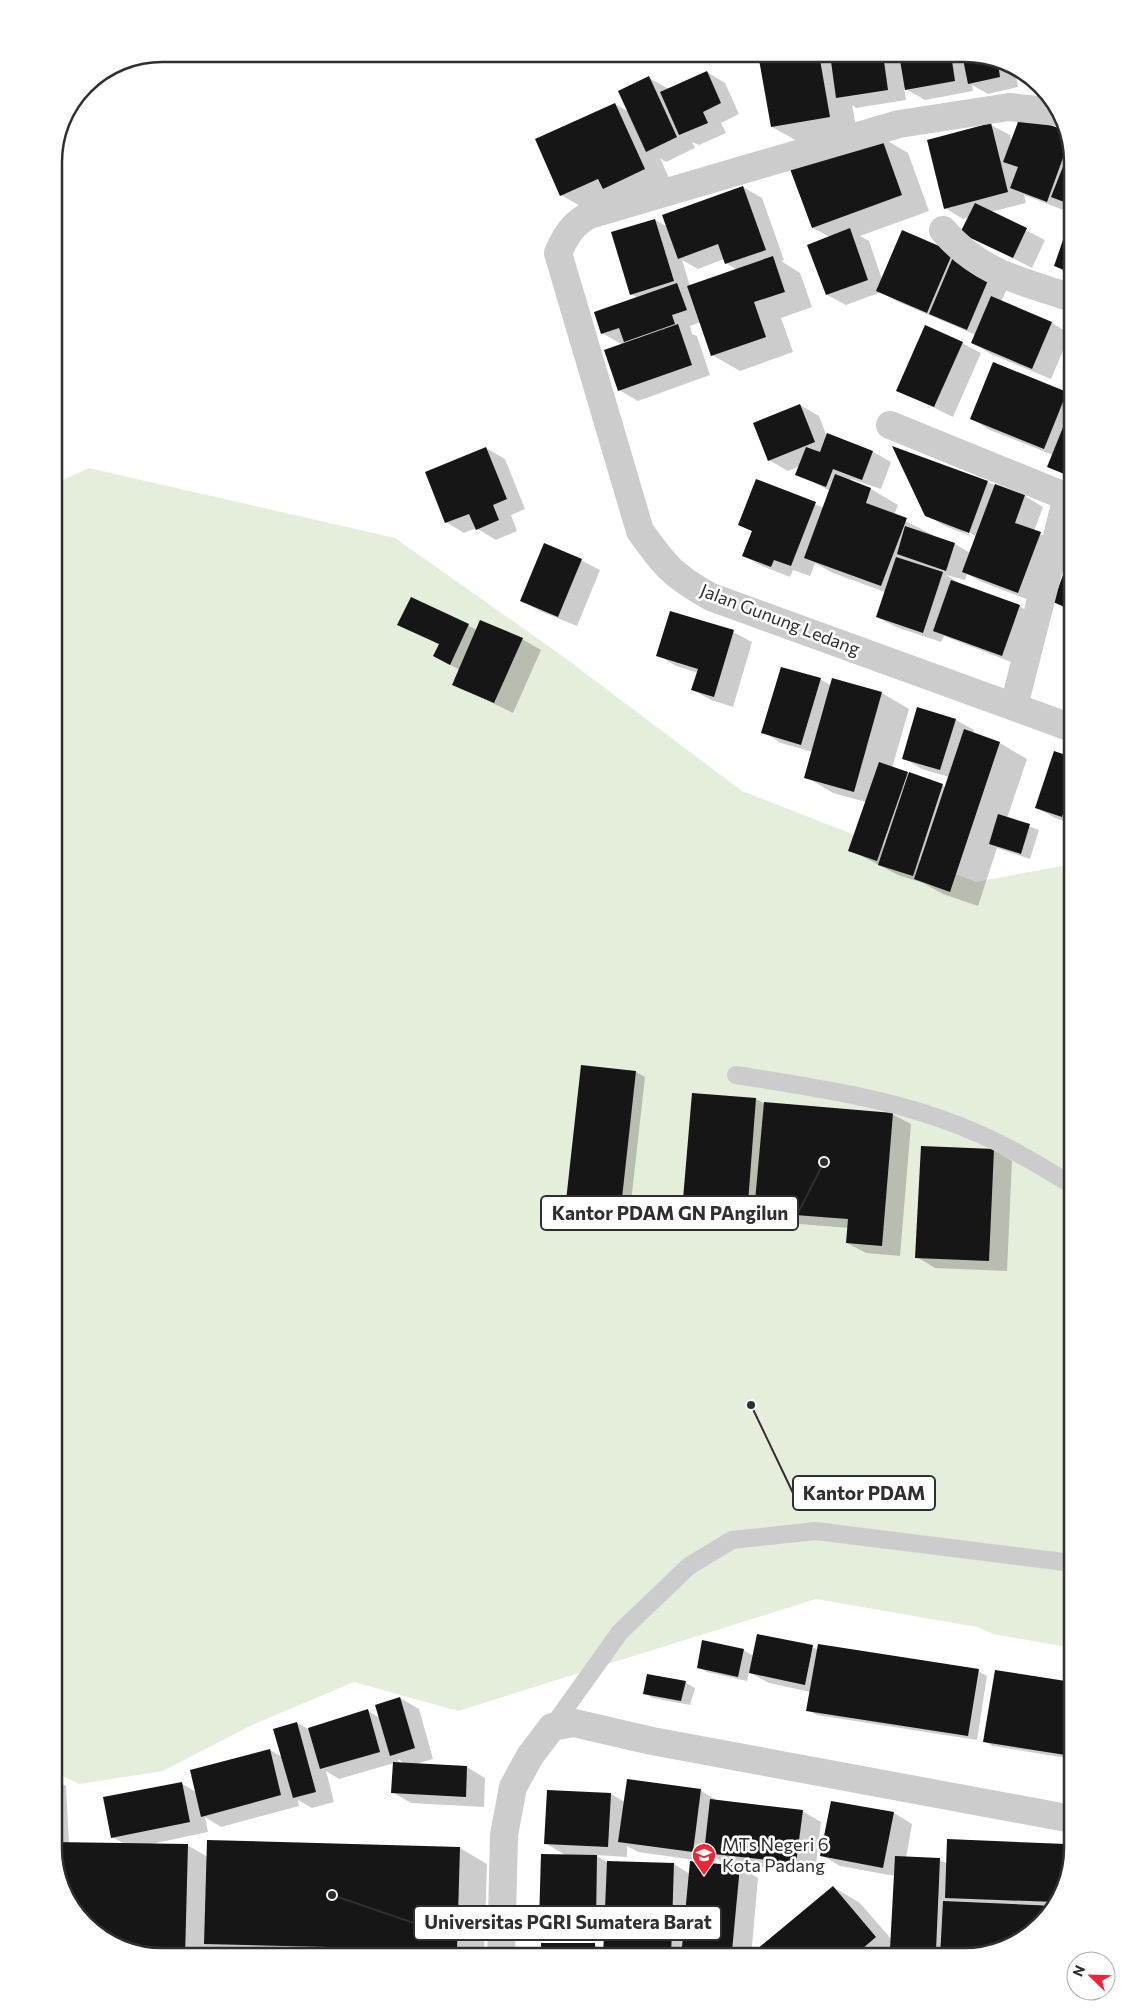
<svg xmlns="http://www.w3.org/2000/svg" width="1126" height="2011" viewBox="0 0 1126 2011" font-family="Commissioner,sans-serif">
<style>
.green{fill:#e5eddb}
.shadow{fill:#0003;fill-rule:evenodd}
.building{fill:#161616}
.lines{fill:none;stroke-linecap:round;stroke-linejoin:round}
.service{stroke:#ccc;stroke-width:18}
.minor{stroke:#ccc;stroke-width:28}
.tertiary{stroke:#ccc;stroke-width:28}
.labels{text-anchor:middle;stroke-width:5;stroke-linejoin:round;paint-order:stroke}
.street-label{font-size:18px;fill:#2f2f2f;stroke:#fff}
.poi-label{font-size:18px;fill:#2f2f2f;stroke:#fff;text-anchor:start}
.rim{fill:none;stroke:#2f2f2f;stroke-width:2.5}
.leader{fill:none;stroke:#2f2f2f;stroke-width:2}
.callout-dot{fill:#2f2f2f;stroke:#fff;stroke-width:2}
.callout{fill:#fff;stroke:#2f2f2f;stroke-width:2}
.callout-label{font-size:19px;text-anchor:middle;font-weight:bold;fill:#2f2f2f}
</style>
<rect width="100%" height="100%" fill="#fff"/>
<path class="green" d="M89,468l306,70 166,117 181,136 234,91 96,-18v784l-79,-14 -16,-7 -161,-28 -358,112 -104,-29 -102,43 -89,46 -83,13 -26,-12v-1288z"/>
<g class="shadow">
<path d="M759,54h212l44,15 3,18 -30,7 -16,-9 1,6 -48,9 -21,-12 2,12 -50,8 -4,-3 5,27 -58,10 -27,-15z"/>
<path d="M707,72l18,11 14,31 -18,9 5,10 -27,12 -7,-3 3,6 -29,14 -6,-4 12,27 -83,26 -28,-16 54,-91 14,8 20,-34 20,11z"/>
<path d="M991,125l19,10 2,8 54,-10 6,30v45l-4,-2 -2,5 -42,-16 2,8 -36,9 55,28 -13,28 -70,-36 7,-15 -6,2 -18,-11z"/>
<path d="M881,137l27,16 21,58 -69,25 9,5 13,38 21,-47 107,50 -9,20 51,21 18,11 -19,45 -60,-25 -18,-11 3,-8 -80,-34 -15,-9 -35,13 -19,-10 3,-58 -17,-9z"/>
<path d="M743,187l19,11 22,62 -3,1 19,12 12,34 -31,11 12,34 -53,19 -28,-16 -11,-33 -11,4 2,8 5,2 13,39 -72,26 -19,-11 4,-45 -21,-12 36,-35 -7,-4 24,-74 13,7zM724,259l2,4 11,7 -47,16 -8,-26 16,9z"/>
<path d="M1072,217v59l-17,-10z"/>
<path d="M962,343l19,10 -28,64 -55,-27z"/>
<path d="M1067,393l5,3v83l-24,-13 5,-11 -63,-25 -18,-11z"/>
<path d="M800,405l19,11 8,21 1,-2 45,17 18,10 -10,27 -30,-10 -1,2 21,8 27,16 -4,10 39,20v2l22,7 15,9 6,-17 -12,-7 -1,2 10,6 -28,-11 -19,-11 -31,-67 130,48 18,11 -9,24 24,12 -21,60 -55,-21 -15,-8 -2,6 -19,-5 15,9 58,22 19,11 -17,49 -77,-30 -3,6 -45,-15 -19,-10 8,-25 -52,-19 -18,-10 -5,13 -17,-6 -3,7 -28,-11 -18,-10 9,-24 -13,-7 17,-44 67,27 6,-17 -33,-17 3,-8 -12,5 -19,-11z"/>
<path d="M486,448l19,11 20,50 -14,6 6,16 -21,9 -20,-12 -12,5 -18,-11z"/>
<path d="M1072,555v57l-18,-10z"/>
<path d="M581,560l19,10 -23,56 -37,-15 -18,-10z"/>
<path d="M411,598l66,32 45,9 19,11 -28,63 -59,-29 6,-14 -26,-14 6,-11 -41,-21z"/>
<path d="M733,632l19,10 -19,65 -22,-7 -18,-10 5,-17 -22,-7 -18,-11z"/>
<path d="M820,679l12,7 50,7 27,16 -17,59 54,19 3,-10 -27,-8 -19,-11 53,-38 18,10 -1,4 27,9 27,16 -20,59 32,12 -9,29 -33,-11 -19,58 -35,-12 -20,-11 -25,-8 -48,-25 16,-48 -33,-9 -27,-16 7,-25 -32,-9 -18,-11z"/>
<path d="M1054,753l18,6v65l-17,-6 -18,-10z"/>
<path d="M636,1072l9,5 -16,143 -54,-6 -9,-5z"/>
<path d="M693,1094l63,5 9,5 127,10 19,10 -11,132 -34,-3 -19,-10 2,-15 -74,-6 -1,9 -63,-5 -27,-16z"/>
<path d="M994,1150l18,11 -5,110 -72,-3 -18,-11z"/>
<path d="M758,1635l60,14 160,22 9,5 -10,64 -160,-25 -9,-5 3,-18 -42,-9 -20,-11 -2,9 -40,-9 -9,-5 45,-17 11,6z"/>
<path d="M996,1671l76,13v75l-79,-13 -9,-5z"/>
<path d="M686,1683l9,5 -5,17 -37,-7 -9,-5z"/>
<path d="M400,1698l19,11 14,50 -17,5 51,3 18,11 -1,29 -73,-4 -19,-11 2,-29 -55,16 -13,-8 8,31 -22,6 -14,-8 1,6 -78,21 -16,-10 3,15 -57,12 36,1 21,12 252,-9 27,16 -3,93h-254l-17,-10v10h-57l-54,-18 -40,-49 -8,-42v-69l12,7 3,57 56,1 -13,-7 69,-54 15,9 74,-42 12,7 15,-34 11,6 60,-18 12,7zM398,1759l7,5 -6,-1z"/>
<path d="M628,1780l73,11 19,11 82,9 19,11 -6,51 -91,-10 -12,-7 -1,8 28,2 19,12 -7,79h-45l-7,-2v2h-157v-13l53,1 10,6 1,-18 -47,-1 -18,-10 26,-66 -22,-13 3,-52 63,3 14,8zM627,1846l11,6 72,10 -1,2 -19,10 -16,-10 -67,-2 -12,-7 32,2zM701,1947l38,4 -1,2 -37,-3z"/>
<path d="M894,1813l18,11 -6,34 34,2 8,4 1,-24 117,5 6,4 -18,60 -49,40 -42,8h-56l-6,-3 -3,3h-134l-6,-7 75,-63 27,16 32,37 3,-64 -55,-10 -18,-11zM931,1947l11,6v3l-12,-7z"/>
</g>
<g class="building">
<path d="M758,54h61l11,63 -59,10z"/>
<path d="M830,54h53l5,36 -52,8z"/>
<path d="M899,54h52l4,27 -50,9z"/>
<path d="M962,54h9l27,9 2,14 -32,7z"/>
<path d="M707,71l14,32 -18,9 5,11 -29,12 -19,-43z"/>
<path d="M649,76l28,61 -31,15 -28,-61z"/>
<path d="M615,103l30,66 -42,20 -5,-10 -38,17 -25,-57z"/>
<path d="M1021,114l45,17 2,13 -21,58 -37,-14 8,-21 -15,-5z"/>
<path d="M991,123l17,69 -64,17 -17,-69z"/>
<path d="M881,136l21,59 -90,33 -22,-59z"/>
<path d="M1070,149l2,14v42l-21,-8z"/>
<path d="M743,186l23,64 -41,14 -7,-20 -40,15 -16,-44z"/>
<path d="M975,203l52,25 -14,30 -53,-25z"/>
<path d="M1072,214v59l-18,-7z"/>
<path d="M655,219l19,62 -44,14 -19,-63z"/>
<path d="M850,228l18,52 -42,15 -19,-50z"/>
<path d="M902,230l51,22 -26,61 -51,-22z"/>
<path d="M954,255l38,16 -25,59 -38,-16z"/>
<path d="M773,256l12,36 -31,10 12,35 -55,19 -24,-70z"/>
<path d="M677,283l10,27 -15,5 3,9 -51,18 -5,-14 -18,6 -7,-22z"/>
<path d="M991,296l61,26 -20,47 -61,-26z"/>
<path d="M678,324l14,41 -74,26 -14,-41z"/>
<path d="M925,325l38,17 -29,65 -38,-16z"/>
<path d="M993,362l74,30 -23,57 -74,-30z"/>
<path d="M800,404l15,38 -47,19 -15,-38z"/>
<path d="M1072,405v72l-25,-10z"/>
<path d="M827,433l46,18 -11,29 -29,-11 -7,18 -31,-12 11,-28 14,5z"/>
<path d="M892,446l96,35 -19,52 -44,-17z"/>
<path d="M486,447l21,52 -14,6 6,15 -23,10 -7,-16 -24,9 -20,-51z"/>
<path d="M835,474l36,14 -5,15 41,15 -26,68 -77,-28z"/>
<path d="M756,479l60,23 -25,64 -17,-6 -3,7 -29,-11 10,-25 -14,-6z"/>
<path d="M995,484l30,11 -10,28 26,9 -23,61 -56,-21z"/>
<path d="M905,526l50,17 -9,28 -49,-17z"/>
<path d="M544,543l38,16 -24,58 -38,-16z"/>
<path d="M1072,551v59l-19,-8z"/>
<path d="M896,557l47,15 -20,61 -47,-16z"/>
<path d="M951,580l69,25 -18,51 -69,-25z"/>
<path d="M411,597l58,27 -19,41 -17,-9 6,-12 -42,-19z"/>
<path d="M670,611l64,19 -20,67 -23,-7 7,-21 -42,-13z"/>
<path d="M480,620l43,18 -29,65 -42,-18z"/>
<path d="M781,667l40,11 -20,67 -40,-12z"/>
<path d="M832,678l50,14 -28,100 -50,-14z"/>
<path d="M917,707l39,12 -16,51 -38,-11z"/>
<path d="M964,729l36,13 -50,150 -36,-13z"/>
<path d="M1054,751l18,6v43l-4,-2 -6,19 -27,-9z"/>
<path d="M879,762l29,10 -31,89 -29,-10z"/>
<path d="M909,772l34,12 -30,92 -35,-11z"/>
<path d="M998,814l32,10 -9,30 -32,-10z"/>
<path d="M581,1065l55,6 -16,145 -55,-6z"/>
<path d="M692,1093l64,5 -9,118 -65,-5z"/>
<path d="M764,1102l129,11 -11,133 -36,-3 2,-24 -94,-7z"/>
<path d="M921,1146l73,3 -5,112 -74,-3z"/>
<path d="M757,1634l56,11 -8,40 -56,-12z"/>
<path d="M702,1640l42,9 -6,28 -41,-9z"/>
<path d="M818,1644l161,25 -11,67 -162,-25z"/>
<path d="M995,1670l77,12v74l-89,-14z"/>
<path d="M647,1674l39,7 -5,20 -38,-7z"/>
<path d="M400,1697l15,51 -25,8 -15,-51z"/>
<path d="M368,1709l12,43 -60,17 -12,-41z"/>
<path d="M297,1722l19,70 -23,6 -20,-69z"/>
<path d="M270,1749l11,46 -80,22 -11,-47z"/>
<path d="M393,1762l74,4 -1,31 -75,-4z"/>
<path d="M627,1779l74,10 -8,63 -75,-10z"/>
<path d="M182,1782l8,40 -79,16 -8,-41z"/>
<path d="M547,1790l64,3 -3,54 -64,-3z"/>
<path d="M710,1799l93,11 -7,53 -92,-10z"/>
<path d="M831,1801l63,11 -11,56 -63,-12z"/>
<path d="M947,1839l119,5 -1,27 -9,31 -111,-4z"/>
<path d="M207,1840l253,7 -3,103 -253,-6z"/>
<path d="M54,1842l134,2 -3,113h-29l-54,-18 -40,-49z"/>
<path d="M541,1854l56,1 -1,68 -57,-1z"/>
<path d="M895,1856l45,2 -4,93 -46,-2z"/>
<path d="M607,1861l67,2 -3,94h-68z"/>
<path d="M690,1861l50,5 -8,85 -50,-4z"/>
<path d="M833,1886l43,51 -21,18 1,2h-94l-6,-7z"/>
<path d="M943,1901l112,5 -50,43 -42,8h-23z"/>
<rect x="541" y="1943" width="54" height="14"/>
</g>
<g class="lines">
<g class="service">
<path d="M736,1075c80,13 162,24 236,56 35,14 68,35 100,54"/>
<path d="M552,1727l68,-95 69,-66 43,-26 84,-9 256,32"/>
</g>
<g class="minor">
<path d="M1057,112l-48,-5 -110,17 -310,91c-17,10 -23,20 -31,38l82,278c25,35 33,45 71,66l361,131"/>
<path d="M943,230c36,43 78,51 129,68"/>
<path d="M890,425l182,74"/>
<path d="M1014,706l53,-209"/>
</g>
<path class="tertiary" d="M501,1957l3,-122 9,-48 17,-31 22,-29 22,-4 78,18 420,78"/>
</g>
<defs>
<g id="school-pin" transform="scale(1.25)"><path d="M0 17L-7.5 6A9.5 9.5 0 1 1 7.5 6Z" fill="#f22435" stroke="#fff"/><path d="M0-5L7-2L0 1L-7-2ZM-4 1L0 2.5L4 1V4Q0 6-4 4Z" fill="#fff"/></g>
</defs>
<g fill-rule="evenodd">
<use href="#school-pin" x="704" y="1855"/>
</g>
<g class="labels">
<g class="street-label">
<text transform="translate(780 620) rotate(21)" y="6">Jalan Gunung Ledang</text>
</g>
<g class="poi-label">
<text x="722" y="1851">MTs Negeri 6<tspan x="722" dy="21">Kota Padang</tspan></text>
</g>
</g>
<path d="M0 0H1126V2011H0ZM162 62H964A100 100 0 0 1 1064 162V1848A100 100 0 0 1 964 1948H162A100 100 0 0 1 62 1848V162A100 100 0 0 1 162 62Z" fill="#fff" fill-rule="evenodd"/>
<path class="rim" d="M162 62H964A100 100 0 0 1 1064 162V1848A100 100 0 0 1 964 1948H162A100 100 0 0 1 62 1848V162A100 100 0 0 1 162 62Z"/>
<path class="leader" d="M824 1162L798 1213M751 1405L793 1493M332 1895L414 1923"/>
<g class="callout-dot">
<circle cx="824" cy="1162" r="5"/>
<circle cx="751" cy="1405" r="5"/>
<circle cx="332" cy="1895" r="5"/>
</g>
<g class="callout">
<rect x="541" y="1196" width="257" height="34" rx="5"/>
<rect x="793" y="1476" width="142" height="34" rx="5"/>
<rect x="414" y="1906" width="307" height="34" rx="5"/>
</g>
<g class="callout-label">
<text x="670" y="1220">Kantor PDAM GN PAngilun</text>
<text x="864" y="1500">Kantor PDAM</text>
<text x="568" y="1929">Universitas PGRI Sumatera Barat</text>
</g>
<g transform="translate(1091 1976) rotate(293)"><circle r="24" fill="#ffffff" stroke="#acacac"/>
<path d="M0-4L9 19L0 12L-9 19Z" fill="#f22435"/>
<text y="-8" font-size="14" font-weight="bold" text-anchor="middle" fill="#2f2f2f">N</text>
</g>
</svg>
